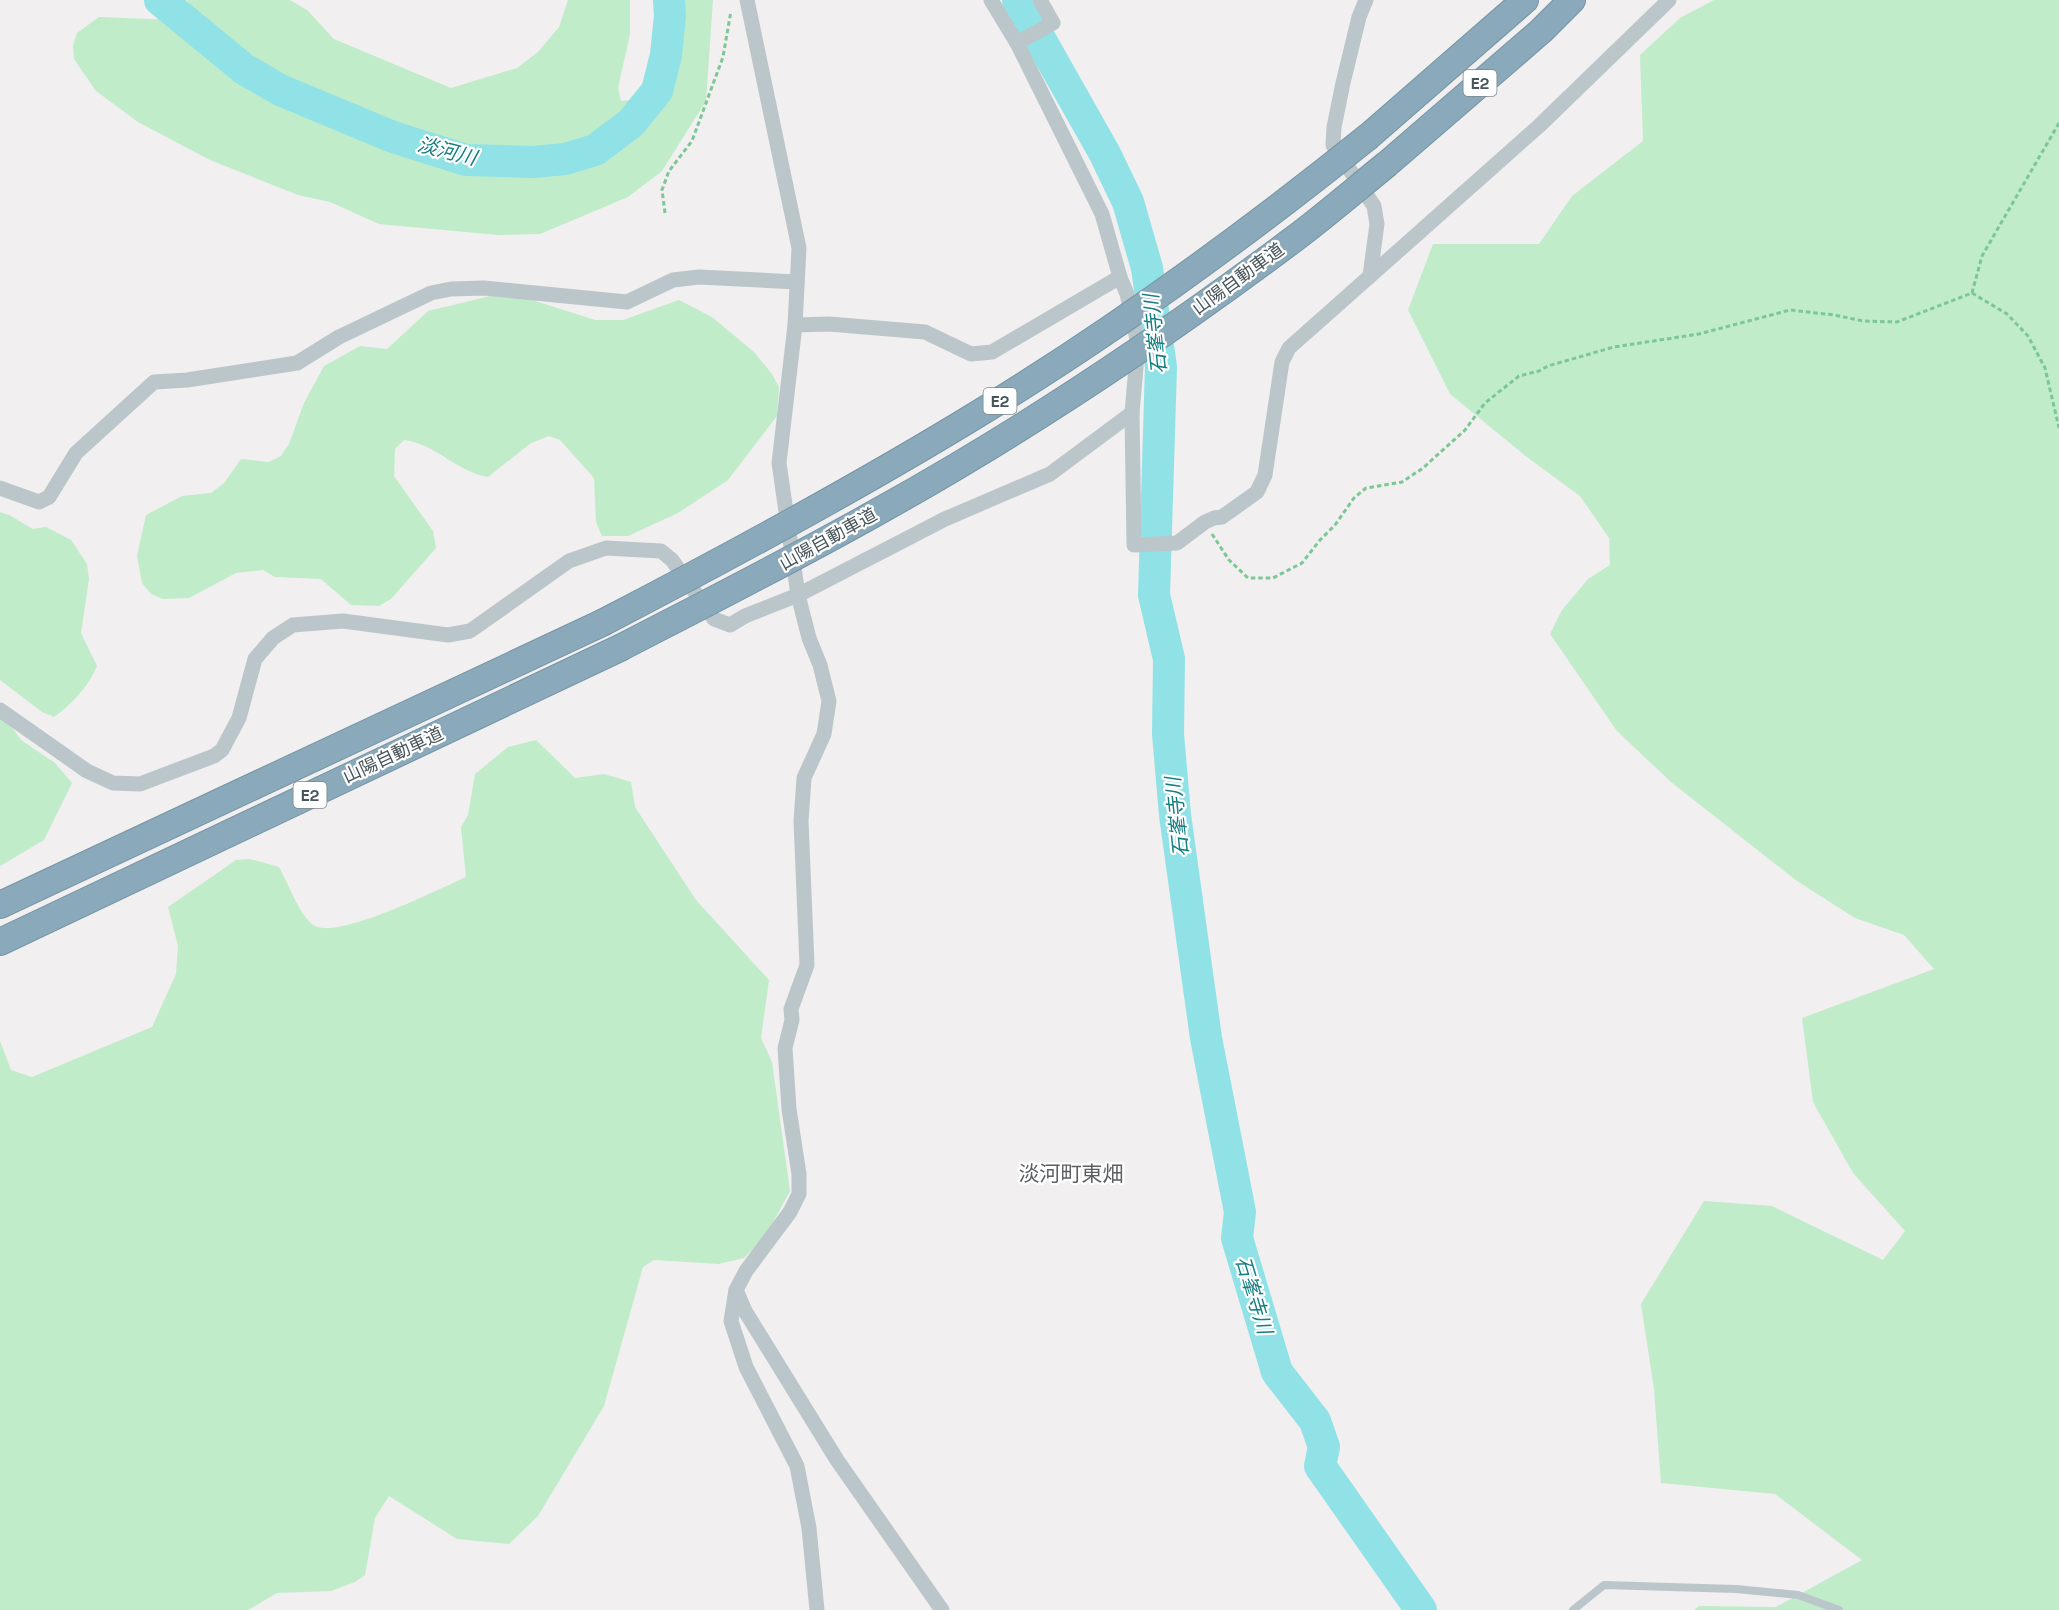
<svg xmlns="http://www.w3.org/2000/svg" width="2059" height="1610" viewBox="0 0 2059 1610" font-family="'Space Grotesk','Noto Sans JP',sans-serif">
<style>
.green{fill:#c0ecca}
.lines{fill:none;stroke-linecap:round;stroke-linejoin:round}
.river{stroke:#90e2e6;stroke-width:32}
.highway-casing{stroke:#7595a6;stroke-width:28}
.path{stroke:#7bc795;stroke-width:3;stroke-dasharray:4.5 3;stroke-linecap:butt}
.lane{stroke:#bbc6cb;stroke-width:8}
.street{stroke:#bbc6cb;stroke-width:15}
.highway{stroke:#8aa9ba;stroke-width:26}
.highway-bridge-casing{stroke:#7595a6;stroke-width:28;stroke-linecap:butt}
.highway-bridge{stroke:#8aa9ba;stroke-width:26}
.labels{text-anchor:middle;stroke-width:4.5;stroke-linejoin:round;paint-order:stroke}
.shield{fill:#fff;stroke:#7f888c;stroke-width:1.5}
.shield-label{font-size:16px;font-weight:bold;fill:#48555b}
.street-label{font-size:18px;fill:#48555b;stroke:#fff}
.water-label{font-size:20px;font-style:italic;fill:#157f83;stroke:#fff}
.quarter-label{font-size:21px;fill:#5c6063;stroke:#fff}
</style>
<rect width="100%" height="100%" fill="#f1efef"/>
<g class="green">
<path d="M187,0h103l17,10 27,29 117,49 66,-20 21,-16 21,-25 9,-27h62v34l-12,54 3,13c4,-1 10,0 14,-2 26,-12 28,-74 29,-99h49l-7,101 -44,70 -34,26 -88,37 -42,1 -119,-11 -49,-22 -32,-7 -88,-35 -72,-38 -42,-31 -22,-32 -1,-13 4,-13 22,-16 101,4z"/>
<path d="M1714,0h345v1610h-365l5,-4 77,1 86,-47 -87,-66 -114,-11 -7,-94 -13,-85 63,-103 68,5 111,54 22,-29 -52,-58 -40,-71 -11,-84 132,-49 -30,-34 -49,-17 -58,-37 -126,-99 -54,-51 -67,-97 12,-24 26,-31 22,-14 -1,-27 -29,-42 -53,-39 -77,-63 -42,-84 25,-66h106l33,-48 71,-55 -3,-86 40,-37z"/>
<path d="M507,292l88,28h28l56,-20 33,17 42,35 18,22 7,13 -2,29 -49,64 -50,33 -50,23h-26l-6,-14 -2,-44 -34,-38 -11,-4 -18,7 -43,34c-31,-5 -52,-33 -84,-37l-9,9 -1,27 39,55 3,17 -45,51 -12,7 -28,-1 -30,-26 -46,-2 -12,-7 -27,3 -47,25 -26,1 -12,-5 -9,-11 -5,-27 9,-41 36,-19 29,-3 13,-10 17,-24 28,3 12,-6 8,-12 15,-41 20,-37 36,-20 27,3 41,-38z"/>
<path d="M0,512l9,3 24,14 13,-2 25,13 16,24 2,15 -8,54 16,33c-9,21 -25,38 -43,51l-12,-5 -42,-32z"/>
<path d="M0,711l21,29 34,23 17,20 -28,57 -44,26z"/>
<path d="M536,740l39,38 29,-4 27,8 4,25 61,93 73,80 -8,58 11,24 18,129 -25,46 -21,21 -25,6 -65,-4 -11,7 -39,139 -66,110 -29,28 -52,-5 -68,-43 -14,22 -10,57 -10,7 -24,9 -54,2 -29,17h-248v-569l11,29 21,7 120,-50 24,-53 2,-28 -10,-39 68,-47 14,-1 29,8c8,14 22,52 36,59 25,13 124,-37 151,-49l-5,-50 7,-12 7,-41 33,-27z"/>
</g>
<g class="lines">
<g class="river">
<path d="M160,0l84,69 36,21 113,47 73,23 67,2 32,-3 30,-9 36,-27 26,-32 9,-36 4,-39 -1,-16"/>
<path d="M1018,0l87,154 23,48 19,66 14,99 -7,228 15,64 -1,75 7,81 31,223 34,174 -3,26 40,134 38,49 9,26 -4,19 101,144"/>
</g>
<g class="highway-casing">
<g id="highway">
<path d="M1369,136l156,-136"/>
<path d="M1387,164l154,-133 31,-31"/>
<path d="M0,905l602,-282"/>
<path d="M0,942l620,-294"/>
</g>
</g>
<g class="path">
<path d="M665,213l-3,-23 7,-19 23,-30 31,-84 8,-46"/>
<path d="M1972,293l10,-37 77,-133"/>
<path d="M1972,293l35,21 21,22 17,32 14,60"/>
<path d="M1212,534l17,26 19,18h25l29,-15 18,-23 15,-15 19,-27 12,-10 36,-6 21,-14 42,-38 20,-27 34,-27 20,-5 9,-5 66,-19 85,-13 91,-24 44,5 29,6 34,1 75,-29"/>
</g>
<path class="lane" d="M1573,1610l31,-25 132,4 62,6 41,15"/>
<g class="street">
<path d="M747,0l52,248 -4,77 -16,138 19,132 11,43 11,27 9,36 -5,33 -20,44 -3,43 6,144 -16,44 1,11 -7,28 4,61 10,65v20l-9,18 -44,59 -10,19 -5,31 15,46 51,99 12,62 8,82"/>
<path d="M991,0l26,43 85,171 18,63 7,17 11,50 -6,69 2,132 43,-2 28,-21 9,-4 8,-1 35,-25 8,-17 17,-113 7,-14 250,-222 130,-126"/>
<path d="M1366,0l-7,17 -16,66 -9,44 -1,18 41,61 3,18 -7,52"/>
<path d="M1017,43l36,-20 -13,-23"/>
<path d="M795,325l34,-1 96,8 46,22 21,-2 128,-75"/>
<path d="M0,488l39,14 10,-5 27,-44 78,-71 33,-2 110,-17 42,-26 92,-44 20,-4 33,-1 143,14 46,-22 26,-3 98,5"/>
<path d="M0,710l87,61 26,12 27,1 74,-28 8,-6 17,-32 16,-59 18,-21 20,-13 50,-4 105,14 22,-4 99,-70 37,-13 55,3 11,9 42,59 16,6 15,-9 53,-21 147,-76 105,-45 82,-61"/>
<path d="M736,1290l9,21 92,149 105,150"/>
</g>
<use href="#highway" class="highway"/>
<g class="highway-bridge-casing">
<g id="highway-bridge">
<path d="M602,623c131,-68 259,-137 384,-214 134,-82 261,-175 383,-273"/>
<path d="M620,648c87,-45 174,-89 259,-137 144,-80 283,-173 415,-272 32,-24 62,-50 93,-75"/>
</g>
</g>
<use href="#highway-bridge" class="highway-bridge"/>
</g>
<g class="labels">
<g class="shield">
<rect x="1463.5" y="70" width="33" height="26" rx="4.5"/>
<rect x="983.5" y="388" width="33" height="26" rx="4.5"/>
<rect x="293.5" y="782" width="33" height="26" rx="4.5"/>
</g>
<g class="shield-label">
<text x="1480" y="89">E2</text>
<text x="1000" y="407">E2</text>
<text x="310" y="801">E2</text>
</g>
<g class="street-label">
<text transform="translate(1238 279) rotate(-36)" y="6">山陽自動車道</text>
<text transform="translate(828 539) rotate(-29)" y="6">山陽自動車道</text>
<text transform="translate(393 755) rotate(-25)" y="6">山陽自動車道</text>
</g>
<g class="water-label">
<text transform="translate(447 151) rotate(14)" y="7">淡河川</text>
<text transform="translate(1155 334) rotate(-96)" y="7">石峯寺川</text>
<text transform="translate(1177 817) rotate(-96)" y="7">石峯寺川</text>
<text transform="translate(1254 1295) rotate(73)" y="7">石峯寺川</text>
</g>
<g class="quarter-label">
<text x="1071" y="1181">淡河町東畑</text>
</g>
</g>
</svg>
